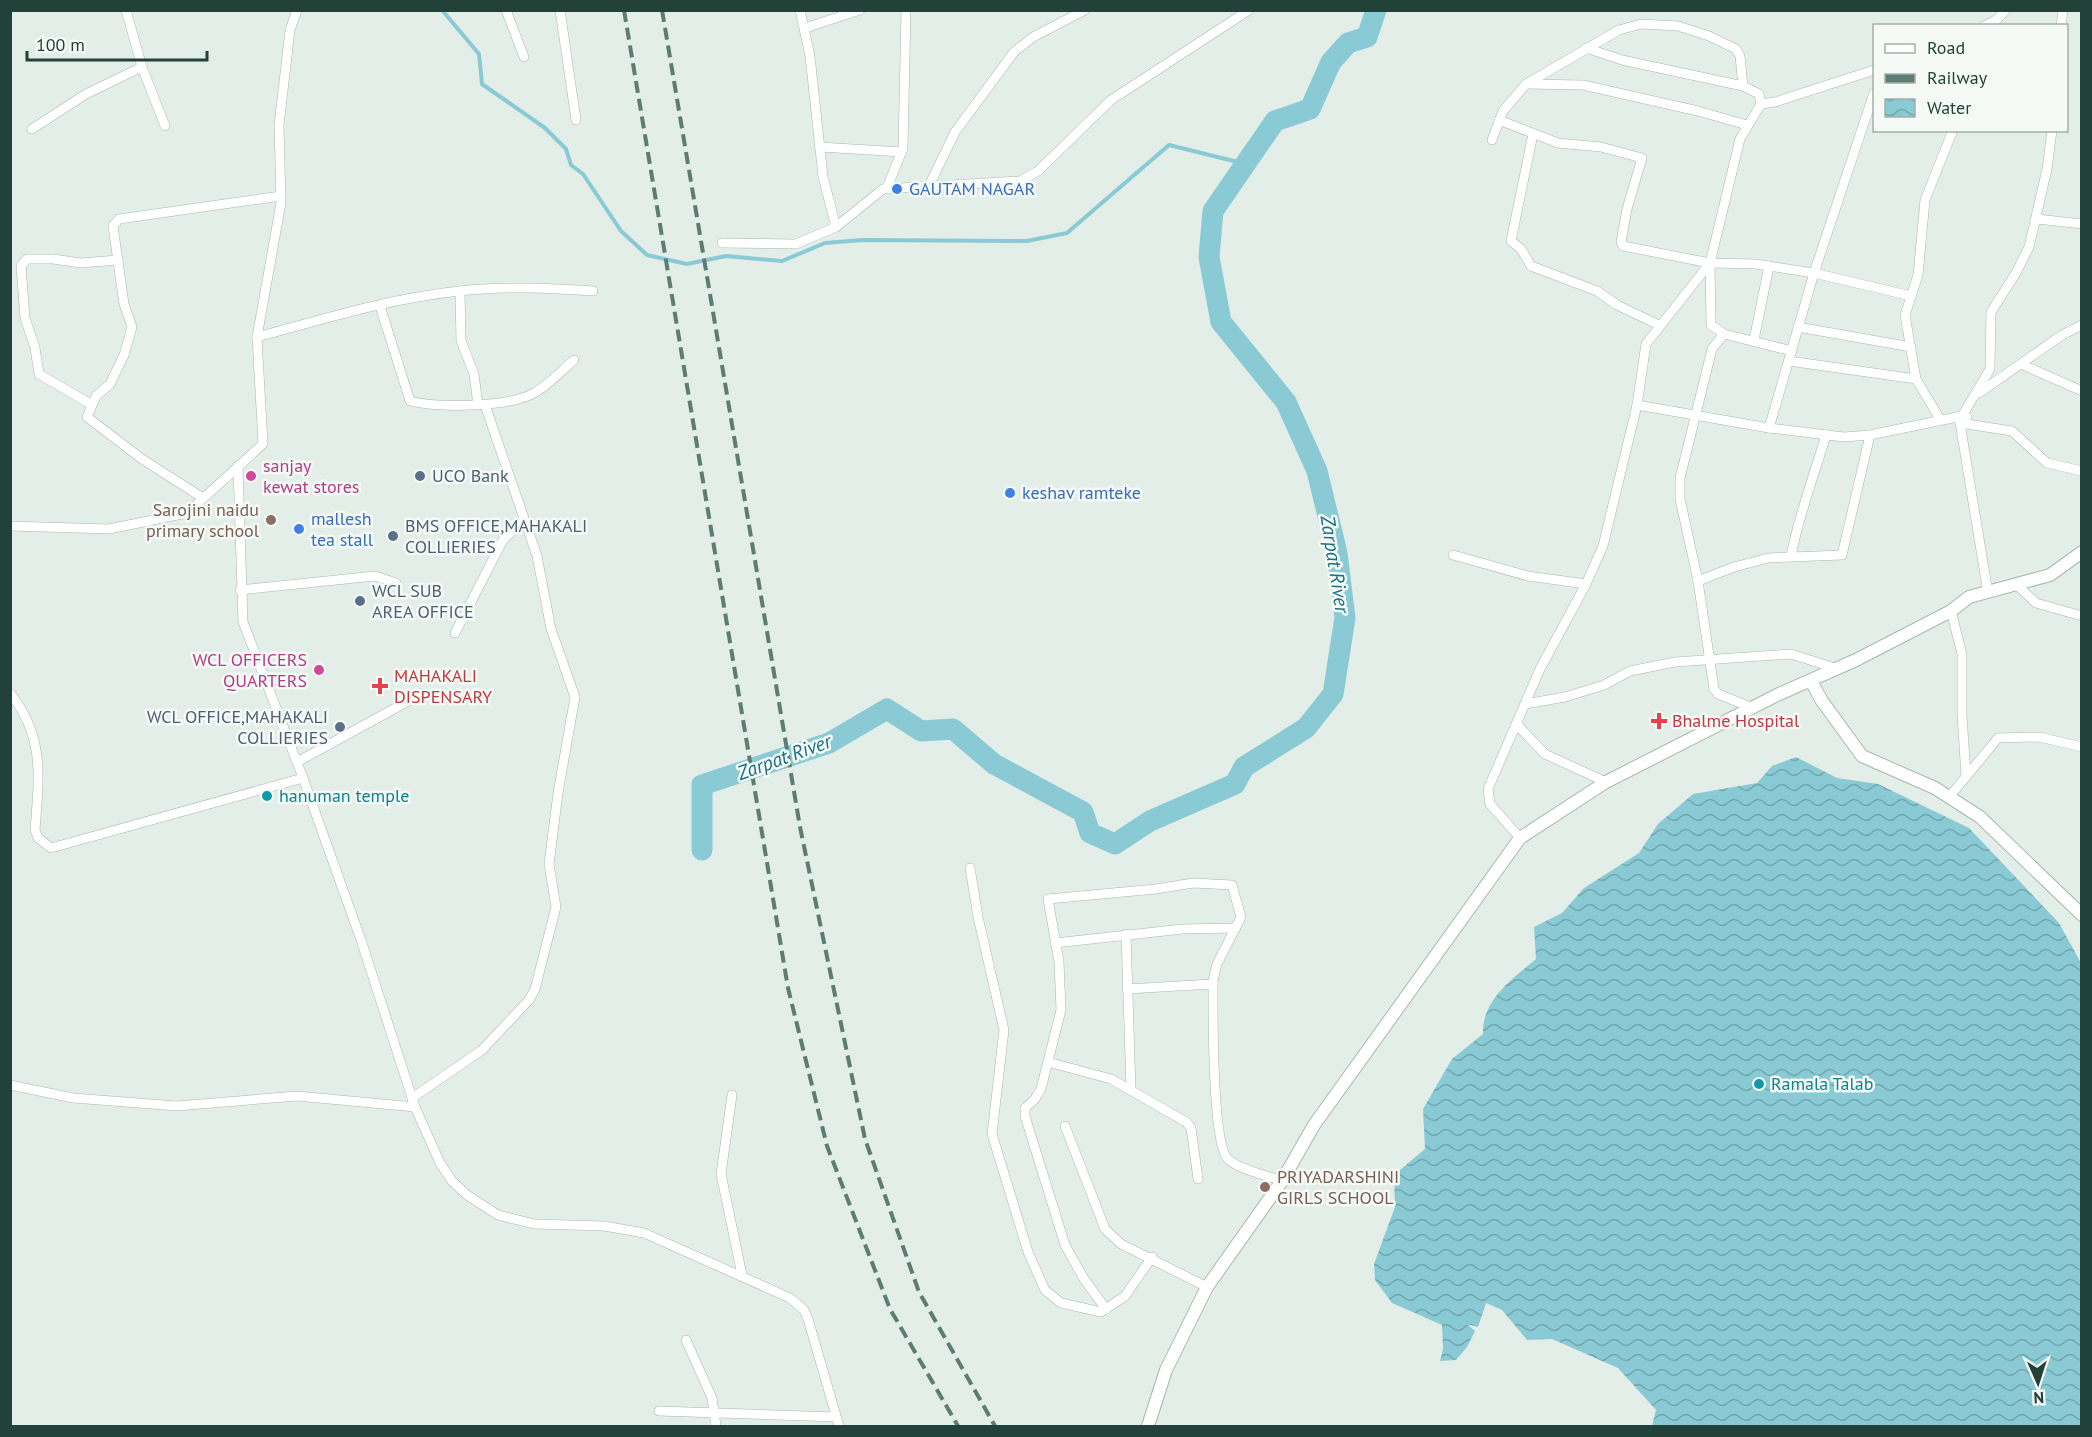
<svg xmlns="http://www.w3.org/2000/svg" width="2092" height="1437" viewBox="0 0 2092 1437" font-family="'PT Sans',sans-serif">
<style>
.water{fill:url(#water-waves)}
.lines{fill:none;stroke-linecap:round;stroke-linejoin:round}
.stream{stroke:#8acad5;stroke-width:4}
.river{stroke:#8acad5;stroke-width:21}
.minor-casing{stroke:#a6b7b0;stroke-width:10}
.tertiary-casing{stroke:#a6b7b0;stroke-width:14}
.minor{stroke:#fff;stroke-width:9}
.tertiary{stroke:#fff;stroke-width:12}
.rail{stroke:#5d7c73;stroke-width:4;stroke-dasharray:12 6;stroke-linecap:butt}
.shop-dot{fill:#3f7fe0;stroke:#f5faf7;stroke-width:2}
.hotel-dot{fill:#d1479c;stroke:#f5faf7;stroke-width:2}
.service-dot{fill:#5c6f8a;stroke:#f5faf7;stroke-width:2}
.education-dot{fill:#8d6e63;stroke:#f5faf7;stroke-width:2}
.health-dot{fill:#e0444e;stroke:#f5faf7;stroke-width:2}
.culture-dot{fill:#0f9aa8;stroke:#f5faf7;stroke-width:2}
.labels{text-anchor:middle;stroke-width:5;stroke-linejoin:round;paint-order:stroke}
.shop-label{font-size:18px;fill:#366cbe;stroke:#f5faf7;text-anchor:start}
.hotel-label{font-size:18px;fill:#b23c85;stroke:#f5faf7;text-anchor:start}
.service-label{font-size:18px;fill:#4e5e75;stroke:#f5faf7;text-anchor:start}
.education-label{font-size:18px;fill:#785e54;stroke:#f5faf7;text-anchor:end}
.health-label{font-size:18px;fill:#be3a42;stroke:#f5faf7;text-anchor:start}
.culture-label{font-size:18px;fill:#0d838f;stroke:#f5faf7;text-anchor:start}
.water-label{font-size:20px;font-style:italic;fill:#197080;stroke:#f5faf7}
</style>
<defs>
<pattern id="water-waves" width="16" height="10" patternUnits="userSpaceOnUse" patternTransform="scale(1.5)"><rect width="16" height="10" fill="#8acad5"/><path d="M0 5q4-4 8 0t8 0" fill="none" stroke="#70a6ae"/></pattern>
</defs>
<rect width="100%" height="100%" fill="#e4eee9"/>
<path class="water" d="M1796,757l41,21 41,6 91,44 90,95 22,40v463h-429l4,-16 -38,-42 -66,-29 -25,1 -25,-30 -16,-7 -8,24 -11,-3 8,7 -8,16 -11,13 -16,1 3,-12 -1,-24 -50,-22 -17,-23 -1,-16 21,-57 -1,-32 31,-26 -2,-40 29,-50 31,-25c-1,-34 29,-55 53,-75l-2,-32 28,-14 22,-25 55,-35 19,-29 35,-30 64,-11 15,-17z"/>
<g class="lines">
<path class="stream" d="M442,10l37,44 3,30 63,44 21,21 5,16 12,9 38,57 26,24 40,9 39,-8 56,5 43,-18 37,-3 165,1 40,-8 102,-88 77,19"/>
<path class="river" d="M702,850v-65l127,-42 58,-34 34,22 32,-2 41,35 89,48 7,21 25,11 35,-23 85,-37 9,-17 62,-39 27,-34 12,-76 -8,-65 -20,-82 -31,-69 -65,-80 -12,-65 4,-46 62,-90 35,-12 21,-47 17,-19 19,-6 9,-27"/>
<g class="minor-casing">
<g id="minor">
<path d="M506,10l18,47"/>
<path d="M560,10l16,110"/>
<path d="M800,10l10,46 13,121 13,50"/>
<path d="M1984,26l12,-6 10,-10"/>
<path d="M2061,26l2,-16"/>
<path d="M805,28l55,-18"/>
<path d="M1586,48l36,12 121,26"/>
<path d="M142,67l23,59"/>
<path d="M1526,84l57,1 115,26 49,14"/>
<path d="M1499,120l59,23 43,4 41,11 -15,51 -6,33 2,4 87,17 45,1 59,9 97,23"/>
<path d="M32,129l54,-35 56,-27 -16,-57"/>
<path d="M1533,134l-22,107 10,8 10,17 66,25 20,14 42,20"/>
<path d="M1492,140l11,-29 23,-27 93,-54 22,-6 37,2 31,10 27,13 4,7 3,30 16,8 2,10"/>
<path d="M820,147l82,5"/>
<path d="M887,188l16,-40 3,-138"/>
<path d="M928,188l27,-56 59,-80 19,-15 52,-27"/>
<path d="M2037,219l45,5"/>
<path d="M722,243l74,1 40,-17 47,-38 137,-8 18,-10 73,-71 138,-90"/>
<path d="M1710,263l-64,81 -9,61 132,23 75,9 26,-2 92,-19 28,-47 1,-57 25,-39 13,-26 18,-78 5,-39"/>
<path d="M460,291l1,50 13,33 4,31"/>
<path d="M380,306l30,95c29,7 93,6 120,-6 16,-7 30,-23 44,-35"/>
<path d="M1798,327l113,20"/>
<path d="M1724,334l68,17"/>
<path d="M257,337c66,-18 134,-39 203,-46 45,-5 89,-3 133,0"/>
<path d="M1754,340l15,-74"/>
<path d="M1789,361l127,18"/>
<path d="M2023,365l59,26"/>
<path d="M1979,393l83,-58 20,-10"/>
<path d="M92,405l-53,-31 -4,-26 -10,-30 -4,-52 6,-7h26l28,4 37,-3"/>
<path d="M1967,417l-7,6 28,170"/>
<path d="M1940,419l-24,-40 -11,-64 13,-40 7,-75 28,-70"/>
<path d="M1960,423l52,8 35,32 35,8"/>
<path d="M1769,428l45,-155 60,-180"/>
<path d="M238,466l5,156 60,156 58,162 54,167 25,56 12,18 15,14 31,20 36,9 70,2 40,7 146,65 14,12 4,9 31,107"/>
<path d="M203,498l-61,-39 -55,-42 9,-21 14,-12 14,-29 8,-28 -8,-23 -11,-78 6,-7 162,-23"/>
<path d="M10,526l99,3 78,-16 76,-69 -6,-107 24,-134 -2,-78 11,-95 7,-20"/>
<path d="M1453,555l75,21 58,8"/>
<path d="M1791,556c8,-42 23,-80 35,-121"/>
<path d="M1698,581l36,-14 34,-9 74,-3 28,-120"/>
<path d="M2018,586l18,17 46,13"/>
<path d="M240,590l135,-14 21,7"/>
<path d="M1951,611l11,43v61l4,61"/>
<path d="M455,633l48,-93 21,-20"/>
<path d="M10,693c35,44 29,84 25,137l3,8 13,10 252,-70"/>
<path d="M1525,704l40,-7 39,-12 26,-14 45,-9 116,-8 47,15"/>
<path d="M1753,708l-35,-14 -4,-5 -16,-108 -18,-82v-21l32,-129 12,-15 -13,-9 -1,-62 30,-124 21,-35 14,-2 99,-32"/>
<path d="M1516,724l29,30 61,28"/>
<path d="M297,762l126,-69"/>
<path d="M1950,796l48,-58 41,-1 43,10"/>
<path d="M1520,838l-30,-34 -2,-15 52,-120 46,-85 17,-38 34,-141"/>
<path d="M970,868l8,49 26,113 -12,104 36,118 17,38 16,13 40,9 24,-16 27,-39"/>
<path d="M1126,934l5,155"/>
<path d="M1055,943l128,-14 53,-1"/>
<path d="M1127,989l86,-5"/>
<path d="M1048,1062l63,17 75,43 5,6 7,51"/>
<path d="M10,1085l63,13 104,8 120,-10 118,11"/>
<path d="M732,1095l-11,79 21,101"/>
<path d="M412,1098l70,-48 47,-50 6,-11 21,-82 -7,-43 9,-71 17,-96 -24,-68 -14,-73 -52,-151"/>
<path d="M1065,1126l40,103 16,15 86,43"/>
<path d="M1106,1309l-22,-30 -19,-34 -40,-129v-8l10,-9 6,-10 20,-79 -2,-48 -11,-63 108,-10 37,-6 39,2 9,32 -24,47 -4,17c0,30 -1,158 14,177 7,10 42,18 55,23"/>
<path d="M686,1340l26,58 4,28"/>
<path d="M659,1411l177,6"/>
</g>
</g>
<g class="tertiary-casing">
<g id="tertiary">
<path d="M1811,681l11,20 40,55 73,32 45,29 102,98"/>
<path d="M1148,1426l18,-56 41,-83 75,-106 32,-56 206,-287 86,-56 171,-87 79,-35 95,-49 18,-14 81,-22 32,-23"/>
</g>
</g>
<use href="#minor" class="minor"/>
<use href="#tertiary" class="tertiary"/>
<g class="rail">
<path d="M624,10l164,978 39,158 63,163 68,117"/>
<path d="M662,10l138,817 65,312 54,153 76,134"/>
</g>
</g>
<g class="shop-dot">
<circle cx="897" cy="189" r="6"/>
<circle cx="1010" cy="493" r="6"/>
<circle cx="299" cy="529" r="6"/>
</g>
<g class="hotel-dot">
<circle cx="251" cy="476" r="6"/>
<circle cx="319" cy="670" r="6"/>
</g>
<g class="service-dot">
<circle cx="420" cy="476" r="6"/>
<circle cx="393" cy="536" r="6"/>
<circle cx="360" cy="601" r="6"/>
<circle cx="340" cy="727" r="6"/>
</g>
<g class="education-dot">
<circle cx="271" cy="520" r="6"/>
<circle cx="1265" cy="1187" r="6"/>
</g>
<g class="health-dot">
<path d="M377 677h6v6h6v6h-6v6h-6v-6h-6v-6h6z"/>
<path d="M1656 712h6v6h6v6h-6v6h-6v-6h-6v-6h6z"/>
</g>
<g class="culture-dot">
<circle cx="267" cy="796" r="6"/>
<circle cx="1759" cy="1084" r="6"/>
</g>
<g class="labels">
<g class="shop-label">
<text x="909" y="195">GAUTAM NAGAR</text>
<text x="1022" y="499">keshav ramteke</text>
<text x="311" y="525">mallesh<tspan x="311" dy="21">tea stall</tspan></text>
</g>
<g class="hotel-label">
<text x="263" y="472">sanjay<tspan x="263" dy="21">kewat stores</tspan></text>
<text x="307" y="666" text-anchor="end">WCL OFFICERS<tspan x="307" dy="21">QUARTERS</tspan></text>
</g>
<g class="service-label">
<text x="432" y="482">UCO Bank</text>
<text x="405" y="532">BMS OFFICE,MAHAKALI<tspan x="405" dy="21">COLLIERIES</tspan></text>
<text x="372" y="597">WCL SUB<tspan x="372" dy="21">AREA OFFICE</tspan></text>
<text x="328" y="723" text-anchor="end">WCL OFFICE,MAHAKALI<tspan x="328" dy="21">COLLIERIES</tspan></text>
</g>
<g class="education-label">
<text x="259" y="516">Sarojini naidu<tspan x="259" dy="21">primary school</tspan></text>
<text x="1277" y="1183" text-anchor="start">PRIYADARSHINI<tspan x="1277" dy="21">GIRLS SCHOOL</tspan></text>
</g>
<g class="health-label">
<text x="394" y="682">MAHAKALI<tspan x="394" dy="21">DISPENSARY</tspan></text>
<text x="1672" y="727">Bhalme Hospital</text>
</g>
<g class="culture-label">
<text x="279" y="802">hanuman temple</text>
<text x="1771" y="1090">Ramala Talab</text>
</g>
<g class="water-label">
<text transform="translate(1335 564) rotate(81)" y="7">Zarpat River</text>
<text transform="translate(784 757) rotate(-20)" y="7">Zarpat River</text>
</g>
</g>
<rect width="2092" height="1437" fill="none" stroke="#224138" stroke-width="24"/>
<rect x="1873" y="24" width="195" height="108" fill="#f5faf7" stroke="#a1b0ab" stroke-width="1.5"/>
<rect x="1885" y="44" width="30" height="9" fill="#ffffff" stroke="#a1b0ab" stroke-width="1.5"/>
<text x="1927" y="54" font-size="18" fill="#224138">Road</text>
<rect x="1885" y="74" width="30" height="9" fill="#5d7c73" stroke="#a1b0ab" stroke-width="1.5"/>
<text x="1927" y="84" font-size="18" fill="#224138">Railway</text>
<rect x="1885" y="99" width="30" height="18" fill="url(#water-waves)" stroke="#a1b0ab" stroke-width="1.5"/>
<text x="1927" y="114" font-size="18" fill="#224138">Water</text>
<g transform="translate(2038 1383) rotate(177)" stroke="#f5faf7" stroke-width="4.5" paint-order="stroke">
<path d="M0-4.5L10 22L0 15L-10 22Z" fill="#224138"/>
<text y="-9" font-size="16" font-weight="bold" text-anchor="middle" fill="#224138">N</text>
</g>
<path d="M27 51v9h180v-9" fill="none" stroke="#224138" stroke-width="3"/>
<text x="36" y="51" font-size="18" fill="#224138" stroke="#f5faf7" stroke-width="4.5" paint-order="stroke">100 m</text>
</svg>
